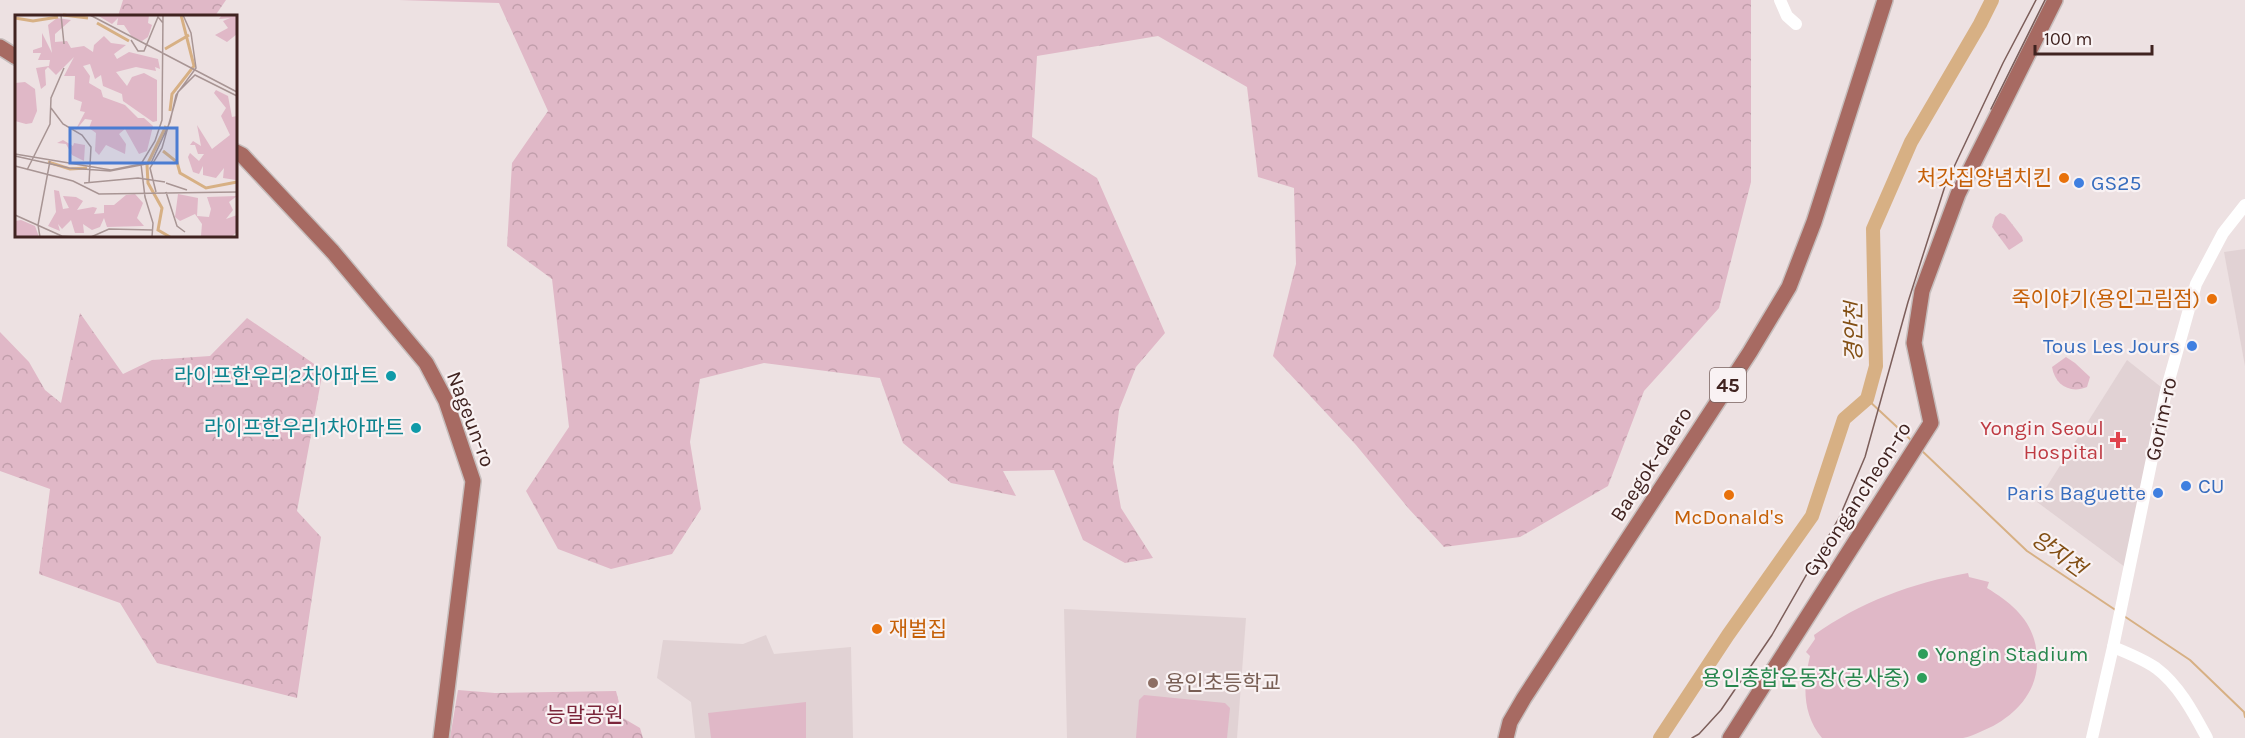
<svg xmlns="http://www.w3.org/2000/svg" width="2245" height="738" viewBox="0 0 2245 738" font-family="Karla,'Noto Sans KR',sans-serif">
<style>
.built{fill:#e1d2d4}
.forest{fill:url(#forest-crowns)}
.garden{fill:#e0b8c7}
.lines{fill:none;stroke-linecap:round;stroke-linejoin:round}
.stream{stroke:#d7b084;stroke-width:2}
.river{stroke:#d7b084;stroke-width:14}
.major-casing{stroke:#c6bdbc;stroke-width:18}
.minor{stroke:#fff;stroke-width:12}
.major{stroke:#a76a62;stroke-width:15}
.tram{stroke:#7c5e5a;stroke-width:1.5}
.food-dot{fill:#e8710a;stroke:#f9f2f3;stroke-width:2}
.shop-dot{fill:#3f7fe0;stroke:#f9f2f3;stroke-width:2}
.culture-dot{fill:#0f9aa8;stroke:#f9f2f3;stroke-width:2}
.health-dot{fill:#e0444e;stroke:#f9f2f3;stroke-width:2}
.leisure-dot{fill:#2e9e5b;stroke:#f9f2f3;stroke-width:2}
.education-dot{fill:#8d6e63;stroke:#f9f2f3;stroke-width:2}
.labels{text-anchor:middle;stroke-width:4.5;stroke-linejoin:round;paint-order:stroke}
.shield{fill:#f9f2f3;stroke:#78615f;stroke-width:1.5}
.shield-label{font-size:20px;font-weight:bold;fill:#402320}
.food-label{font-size:21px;fill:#c56008;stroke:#f9f2f3;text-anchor:end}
.shop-label{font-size:21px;fill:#366cbe;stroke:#f9f2f3;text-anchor:start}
.culture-label{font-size:21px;fill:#0d838f;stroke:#f9f2f3;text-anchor:end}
.street-label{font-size:21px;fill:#402320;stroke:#f9f2f3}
.health-label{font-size:21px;fill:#be3a42;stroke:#f9f2f3;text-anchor:end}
.leisure-label{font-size:21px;fill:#27864d;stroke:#f9f2f3;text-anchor:start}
.education-label{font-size:21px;fill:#785e54;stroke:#f9f2f3;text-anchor:start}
.park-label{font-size:21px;fill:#7b263b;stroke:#f9f2f3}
.water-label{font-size:22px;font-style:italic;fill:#824f14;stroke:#f9f2f3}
.inset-river{fill:none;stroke:#d7b084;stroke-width:3}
.inset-road{fill:none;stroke:#a89594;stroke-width:1.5}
.view{fill:#4b7cd2;fill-opacity:0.15;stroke:#4b7cd2;stroke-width:3}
.inset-edge{fill:none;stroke:#402320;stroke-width:3}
</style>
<defs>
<pattern id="forest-crowns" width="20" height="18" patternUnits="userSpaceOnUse" patternTransform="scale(1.5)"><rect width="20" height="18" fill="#e0b8c7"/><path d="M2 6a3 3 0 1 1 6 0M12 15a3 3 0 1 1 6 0" fill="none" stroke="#c19eab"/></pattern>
</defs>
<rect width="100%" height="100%" fill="#ede1e2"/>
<g class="built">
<path d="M2245,249v117l-21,-114z"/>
<path d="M2127,360l39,31 -37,179 -92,-68z"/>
<path d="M1064,609l182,9 -9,120h-170z"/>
<path d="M766,635l8,19 77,-7 2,91h-158l-4,-36 -34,-24 6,-38 80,4z"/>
</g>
<g class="forest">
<path d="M123,0h103l-11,16h-97z"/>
<path d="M399,0h1352v182l-32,126 -75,83 -36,95 -88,51 -76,10 -35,-38 -53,-64 -83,-89 23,-92 -2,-76 -36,-11 -11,-90 -89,-51 -121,20 -5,81 65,41 68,155 -29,34 -17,43 -6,53 8,45 32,50 -28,5 -42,-23 -29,-70 -51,1 13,25 -65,-13 -48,-40 -23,-65 -116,-15 -64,16 -10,63 11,67 -29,45 -61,15 -53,-20 -32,-58 43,-64 -17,-148 -45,-33 5,-83 36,-52 -49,-108z"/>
<path d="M2000,213l5,2 17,22 1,4 -14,9 -17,-23 3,-10z"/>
<path d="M80,313l43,61 29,-14 58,-4 37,-38 76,52 -26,141 24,26 -24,161 -140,-35 -37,-60 -81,-29 11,-85 -50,-18v-139l29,30 16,28 16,13z"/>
<path d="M2066,357l9,6 15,14 -3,10c-17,7 -32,-2 -35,-20z"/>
<path d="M458,690l37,3 121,-2 7,27 17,10 3,10h-193z"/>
</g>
<g class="garden">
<path d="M1968,573l1,4 20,5 -2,6c28,17 49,36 50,70 2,36 -26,62 -57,74 -5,2 -11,5 -17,6 -15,0 -31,0 -46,0 -32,0 -64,0 -95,0 -20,-24 -19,-53 -12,-82l-4,-4 9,-13 -1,-4c46,-33 98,-52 154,-62z"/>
<path d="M1144,695l81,8 5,5 -3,30h-91l3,-38z"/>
<path d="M806,702v36h-95l-3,-25z"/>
</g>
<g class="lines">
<g class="stream">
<path d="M1867,399l45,42"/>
<path d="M1920,449l107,102 90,60"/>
<path d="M2124,616l66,44 54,52 1,5"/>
</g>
<path class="river" d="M1660,738l68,-103 84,-119 32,-97 23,-20 9,-33 -3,-137 38,-87 69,-118 12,-24"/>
<g class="major-casing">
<g id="major">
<path d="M0,47l16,10"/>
<path d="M236,152l6,3 91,97 93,111 20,38 27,80 -32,257"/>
<path d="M1506,738l4,-16 14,-24 226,-346 39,-65 25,-65 71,-222"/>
<path d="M1730,738l201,-315 -17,-80 8,-52 36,-97 97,-194"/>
</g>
</g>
<g class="minor">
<path d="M1780,0l7,16 9,8"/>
<path d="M2113,647c15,6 30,12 43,21 23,17 38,46 51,70"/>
<path d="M2092,738l21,-91 53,-256 18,-64 12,-43 27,-51 22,-28"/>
</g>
<use href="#major" class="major"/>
<g class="tram">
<path d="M1991,109l54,-109"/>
<path d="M1692,738l7,-4 22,-24 51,-75 68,-119 25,-59 43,-155 37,-116 58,-123 33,-63"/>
</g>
</g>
<g class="food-dot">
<circle cx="2064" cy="178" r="6"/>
<circle cx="2212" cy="299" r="6"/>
<circle cx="1729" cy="495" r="6"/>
<circle cx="877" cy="629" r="6"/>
</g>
<g class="shop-dot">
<circle cx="2079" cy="183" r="6"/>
<circle cx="2192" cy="346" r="6"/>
<circle cx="2186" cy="486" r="6"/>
<circle cx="2158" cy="493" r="6"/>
</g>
<g class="culture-dot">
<circle cx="391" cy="376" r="6"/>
<circle cx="416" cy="428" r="6"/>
</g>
<path class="health-dot" d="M2115 431h6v6h6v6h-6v6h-6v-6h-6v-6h6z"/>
<g class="leisure-dot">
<circle cx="1923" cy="654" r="6"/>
<circle cx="1922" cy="678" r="6"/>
</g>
<circle class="education-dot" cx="1153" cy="683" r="6"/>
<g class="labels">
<rect class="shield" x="1710" y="368" width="36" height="34" rx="4.5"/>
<g class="shield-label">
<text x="1728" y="392">45</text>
</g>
<g class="food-label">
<text x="2052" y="185">처갓집양념치킨</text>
<text x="2200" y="306">죽이야기(용인고림점)</text>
<text x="1729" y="524" text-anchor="middle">McDonald's</text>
<text x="889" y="636" text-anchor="start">재벌집</text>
</g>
<g class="shop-label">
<text x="2091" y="190">GS25</text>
<text x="2180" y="353" text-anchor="end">Tous Les Jours</text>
<text x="2198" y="493">CU</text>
<text x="2146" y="500" text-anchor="end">Paris Baguette</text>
</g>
<g class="culture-label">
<text x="379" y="383">라이프한우리2차아파트</text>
<text x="404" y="435">라이프한우리1차아파트</text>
</g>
<g class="street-label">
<text transform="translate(471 419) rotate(69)" y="7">Nageun-ro</text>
<text transform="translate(2161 419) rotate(-78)" y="7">Gorim-ro</text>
<text transform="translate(1651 464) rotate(-57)" y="7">Baegok-daero</text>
<text transform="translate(1857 499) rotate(-57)" y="7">Gyeongancheon-ro</text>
</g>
<g class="health-label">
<text x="2104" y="435">Yongin Seoul<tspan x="2104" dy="24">Hospital</tspan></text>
</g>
<g class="leisure-label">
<text x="1935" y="661">Yongin Stadium</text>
<text x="1910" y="685" text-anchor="end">용인종합운동장(공사중)</text>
</g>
<g class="education-label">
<text x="1165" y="690">용인초등학교</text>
</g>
<g class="park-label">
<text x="585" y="722">능말공원</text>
</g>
<g class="water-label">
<text transform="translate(1853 332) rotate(-90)" y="8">경안천</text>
<text transform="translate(2059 553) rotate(36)" y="8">양지천</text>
</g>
</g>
<g transform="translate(15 15)">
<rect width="222" height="222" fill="#ede1e2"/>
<path d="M10,67l10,7 2,22 -5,12 -6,1 -11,-3v-38z" fill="#e0b8c7"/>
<path d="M82,0h52l-1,8 4,2 -4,12 -6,4 -10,-4 -8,-12h-7l1,-7 -6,6zM207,0h15v19l-10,8 -12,-7 13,-7 -5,-7 7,-3 -11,1zM42,3l14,2 -16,14v8l12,-1 4,7 13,-2 9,6 1,-7 10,-9 7,7 15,2 -12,9 3,5 12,-7 29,7 2,10 -5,-2 1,4 -20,-4 -20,5 11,14 5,-9 12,-4 13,7v41l-4,1 -30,-21 -1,-7 -19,-8 -2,-11 -6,4 -5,-15 -7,2 7,10 -1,7 12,7 2,7 22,8 13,13h6l9,8 -6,25 -8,3 -14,-25 -6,5 7,10 -1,10 -19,-9 -7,10 -4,-4 1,-18 -7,-5 3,-8 -7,-1 -10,12 10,-19 -5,-1 2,-9 -8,-3 1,-23h-11l10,-19 -18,18 -8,-8 -3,3 1,15 -5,4 -5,-21 13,-2 1,-6h-12l3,-7h-8v-3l9,-3v-14l10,20 -4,-28zM201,75l12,6 4,21 5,-1 -1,64 -13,-2 1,-10 -8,10 -13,-3v-9l-4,8 -6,-2 -5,-15 2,-4 9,8 5,-7h-6l-3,-9h-5l3,-4 8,5 -4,-21 15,24 18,-14 -9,-19 5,-8 -12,-15zM48,125l10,6 1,-3 11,2 -1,16 -12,-6 -6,-11 -9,-1zM39,175l5,1 4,18 6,-1 -6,-12 13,1 7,4 -6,9 16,-3 4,1 -3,6 10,-1v-8h10l12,-10 9,-1 8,9 -6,15 7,8 -37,1 -3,-9 -4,9 -8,3 -9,-6 1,9h-9l-4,-13 -9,9 -4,-5 2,7 -12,-5 8,-14zM163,179l20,4 -1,18 12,1 2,-8 -4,-12 30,-1 -8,6 4,8 -7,9 11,-4v17l-6,5 -30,-1 1,-12 -7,-10 -15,7 -5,-4zM6,205l14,6 4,11h-24v-16z" fill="#e0b8c7"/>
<path class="inset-river" d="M48,0l25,3M0,3l18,3 25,-4M82,8l32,18M150,34l24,-14M155,96l2,-17 22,-28 -13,-51M151,111l-19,39 1,18 14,25 -4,22 12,7M148,136l14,11 3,11 26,15 31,-6M33,147l22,7 17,-1"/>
<path class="inset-road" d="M46,0l3,29M75,0l147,77M116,25l7,11h6l14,-34 5,6M36,93l12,16 19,11 9,12 -2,36M0,139l96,16 30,-6M0,141l54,12 41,3 41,-8 19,-41 6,-27 20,-27 -5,-35 -8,-18M0,151l58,15 26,13 138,-2M12,155l23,-46 1,-26 13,-30M69,168l54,-5 27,4M151,168l21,7M141,177l-6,-24 12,-20 16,-56 17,-17 42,21M151,177l11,34 8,6M0,200l49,22M44,221l19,1M25,222l-2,-12 12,-64M76,222l18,-8 44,1M137,222l1,-14 -8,-26 -4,-33 14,-23 7,-21 1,-105"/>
<path class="view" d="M55,113h107v35h-107z"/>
<rect width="222" height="222" class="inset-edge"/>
</g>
<path d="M2035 45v9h117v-9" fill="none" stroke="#402320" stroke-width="3"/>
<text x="2044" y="45" font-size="18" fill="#402320" stroke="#f9f2f3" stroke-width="4.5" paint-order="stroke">100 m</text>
</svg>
